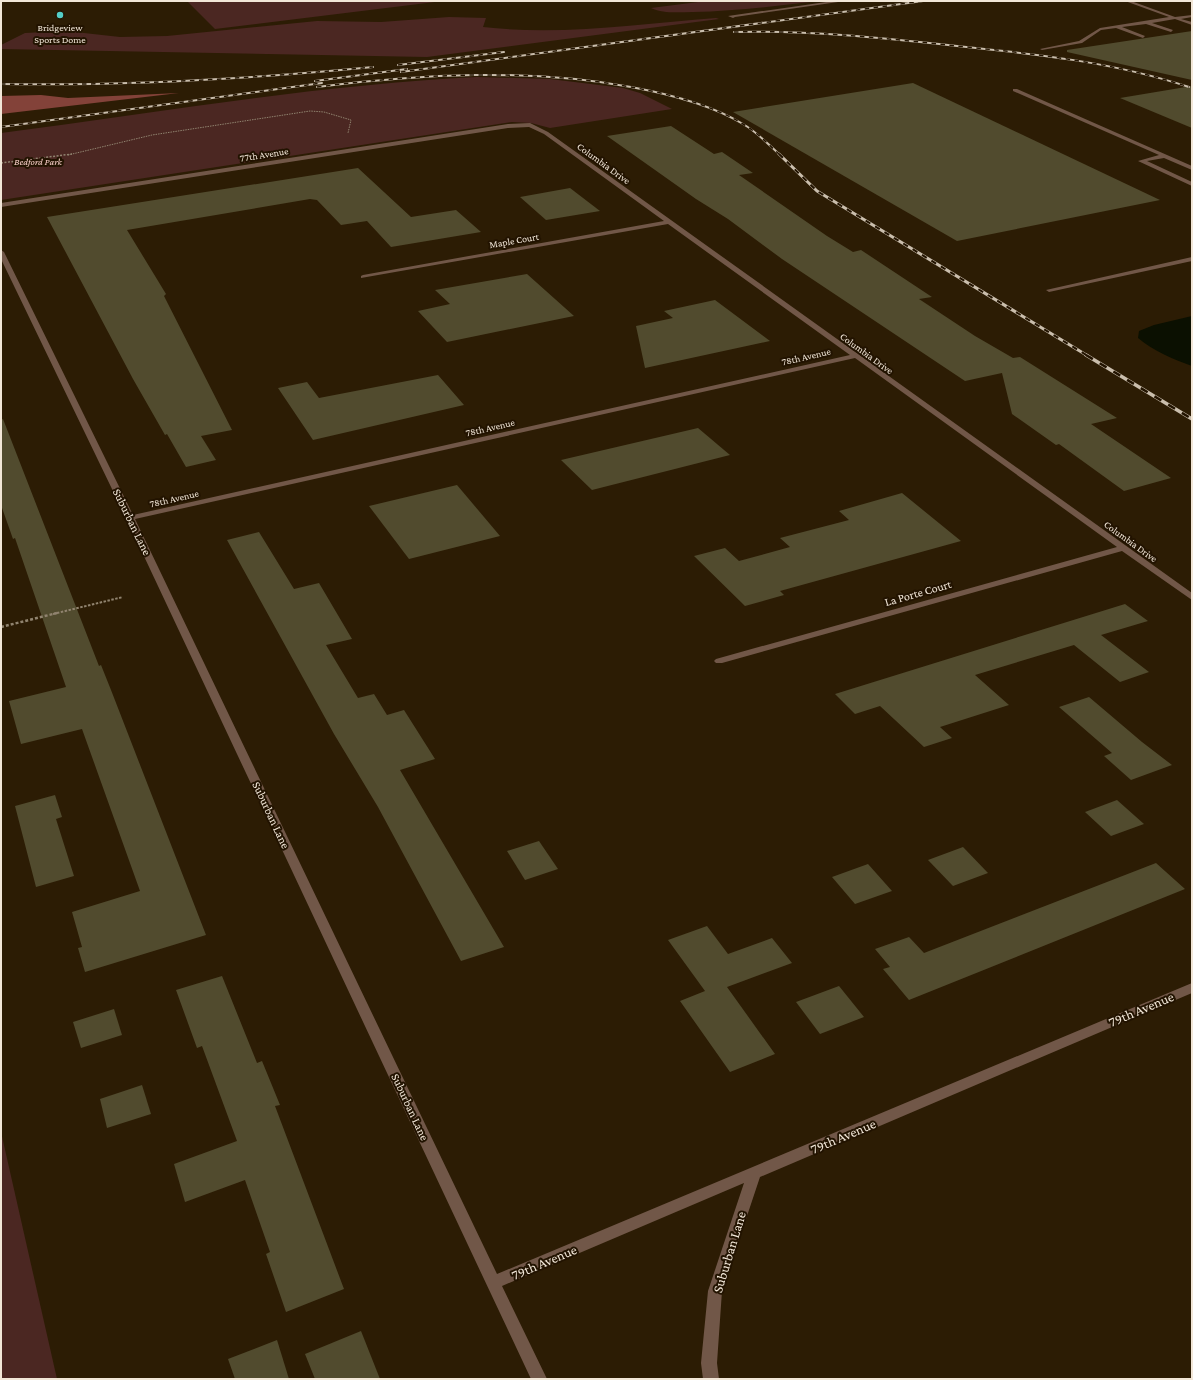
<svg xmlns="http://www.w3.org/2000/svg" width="1193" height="1380" viewBox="0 0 1193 1380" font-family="'Crimson Pro',serif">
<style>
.green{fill:#4b2722}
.forest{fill:#834239}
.water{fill:#0b1001}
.building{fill:#514b2e}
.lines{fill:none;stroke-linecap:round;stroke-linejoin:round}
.path-far3{stroke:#90836f;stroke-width:1;stroke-dasharray:1.5 1;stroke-linecap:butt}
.path-far2{stroke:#90836f;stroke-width:1.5;stroke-dasharray:2 1.5;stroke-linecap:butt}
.path-far1{stroke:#90836f;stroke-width:2;stroke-dasharray:2.5 1.5;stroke-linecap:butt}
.path{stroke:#90836f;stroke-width:2.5;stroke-dasharray:3 2;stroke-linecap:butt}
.lane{fill:#715748;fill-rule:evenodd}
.street{fill:#715748;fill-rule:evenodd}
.rail-far2-casing{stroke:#cabead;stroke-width:2}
.rail-far1-casing{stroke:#cabead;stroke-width:3}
.rail-casing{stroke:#cabead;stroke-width:3.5}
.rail-far2{stroke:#221300;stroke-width:1.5;stroke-dasharray:4.5;stroke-linecap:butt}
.rail-far1{stroke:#221300;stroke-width:2;stroke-dasharray:5.5;stroke-linecap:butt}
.rail{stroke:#221300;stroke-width:2.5;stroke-dasharray:8;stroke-linecap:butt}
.poi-dot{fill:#54cdc8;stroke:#221300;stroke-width:1.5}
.labels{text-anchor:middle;stroke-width:4;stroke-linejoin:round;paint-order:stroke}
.far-poi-label{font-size:10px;fill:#f2e7d8;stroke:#221300}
.far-street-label{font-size:10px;fill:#f2e7d8;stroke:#221300}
.far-park-label{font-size:10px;font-style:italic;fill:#f9cfc8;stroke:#221300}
.street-label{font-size:12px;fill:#f2e7d8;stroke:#221300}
.near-street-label{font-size:14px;fill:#f2e7d8;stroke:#221300}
</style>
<rect width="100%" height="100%" fill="#2c1c04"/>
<g class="green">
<path d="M187,1h256l-228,28z"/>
<path d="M706,1h113c-42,5 -84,10 -126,11 -14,0 -29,2 -42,-4z"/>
<path d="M449,17l37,1 -3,9c77,9 156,-3 233,-9l3,1 -292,38 -426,-8v-4l24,-12 41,-2 54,6 47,-1 150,-15 64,1z"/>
<path d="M477,77l73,2 73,9 17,5 32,16 -122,19 -19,-5 -19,-1 -511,78v-67c158,-21 317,-48 476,-56z"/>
<path d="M1,1132l56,247h-56z"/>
</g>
<path class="forest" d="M179,93l-178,21v-18l40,-1 27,3z"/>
<path class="water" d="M1192,316v50c-20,-7 -38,-15 -54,-28l1,-7 15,-6z"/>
<g class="building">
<path d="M1192,31v49l-125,-28v-2z"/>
<path d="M913,83l247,117 -203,41 -224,-129z"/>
<path d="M1192,86v42l-72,-30z"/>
<path d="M671,126l43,28 8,-2 31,21 -14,2 88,61 26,16 8,-2 71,47 -13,2 56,37 38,22 7,-1 97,61 -26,6 80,54 -47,13 -65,-47 -3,1 -44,-31 -10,-41 -37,8 -183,-122 -54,-40 -32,-20 -89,-63z"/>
<path d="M358,168l53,49 45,-7 25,22 -90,15 -24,-26 -26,4 -24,-25 -7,-1 -183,31 39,64 -2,2 68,134 -31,6 15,24 -30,7 -19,-33 -2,1 -32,-56 -86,-162z"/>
<path d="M570,188l30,23 -54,9 -26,-23z"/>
<path d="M527,274l47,42 -127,26 -29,-31 32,-7 -15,-14z"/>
<path d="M715,300l55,41 -125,27 -9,-42 37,-8 -9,-7z"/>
<path d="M438,375l26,30 -151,35 -35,-52 29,-6 12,16z"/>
<path d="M3,419l96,247 2,-1 10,25 95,245 -121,37 -7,-24 4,-1 -10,-35 68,-21 -58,-162 -61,15 -12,-43 57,-14 -51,-149 -2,1 -12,-34v-85z"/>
<path d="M698,428l32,27 -138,35 -31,-30z"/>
<path d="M457,485l43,51 -91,23 -40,-53z"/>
<path d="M902,493l59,48 -181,50 4,4 -39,11 -51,-50 31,-8 14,13 51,-14 -10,-9 69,-18 -10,-9z"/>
<path d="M259,532l35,57 25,-6 33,56 -26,6 32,53 16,-4 13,21 17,-5 31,49 -35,11 104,177 -43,14 -83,-154 -44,-73 -107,-194z"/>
<path d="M1125,604l23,17 -47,14 48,37 -29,10 -46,-37 -99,30 34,30 -69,22 12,11 -28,9 -44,-41 -25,8 -20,-20z"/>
<path d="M1089,697l53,45 30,23 -41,15 -27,-24 8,-3 -53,-46z"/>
<path d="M55,795l7,22 -6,2 18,57 -38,11 -21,-81z"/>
<path d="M1117,800l27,24 -33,12 -26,-24z"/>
<path d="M539,841l19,28 -33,11 -18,-29z"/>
<path d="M963,847l25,26 -35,13 -25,-26z"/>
<path d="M1156,863l29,26 -276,111 -26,-31 7,-2 -15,-18 34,-12 15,16z"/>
<path d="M868,864l24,27 -37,13 -23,-27z"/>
<path d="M707,926l21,28 44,-16 20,25 -65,24 48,67 -45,18 -50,-71 25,-10 -37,-51z"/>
<path d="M222,976l35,87 5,-2 18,44 -5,1 69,183 -58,23 -20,-58 4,-2 -25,-72 -60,22 -11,-38 63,-23 -35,-95 -5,2 -21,-58z"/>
<path d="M839,986l25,31 -44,17 -24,-32z"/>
<path d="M114,1009l8,26 -41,13 -8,-26z"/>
<path d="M142,1085l9,29 -44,14 -7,-29z"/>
<path d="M361,1331l19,48h-65l-10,-25z"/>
<path d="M277,1340l12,39h-54l-7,-20z"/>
</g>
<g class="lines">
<path class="path-far3" d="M68,155l84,-20 158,-24 14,1 27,8 -3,13"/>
<path class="path-far2" d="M1,163l71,-9"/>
<path class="path-far1" d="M53,614l70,-17"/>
<path class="path" d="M1,627l56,-14"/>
<g class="lane">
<path d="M1125,1h6l44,16 17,-2v2l-11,2 11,3v3l-17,-6 -23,4 21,7 -2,2 -25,-8 -24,3 23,9 -2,2 -27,-10 -15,2 -19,13 -40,7 -2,-1 39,-8 21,-13 69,-11z"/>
<path d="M1013,89h4l175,77v4l-28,-12 -17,3 45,21v4l-54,-25 21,-6 -146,-64z"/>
<path d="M1192,257v4l-143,31 -3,-2z"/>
</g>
<g class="street">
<path d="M833,1h12l-110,16 -2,1 -5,-2z"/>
<path d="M508,124l22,-1 18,9 644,461v7l-70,-49 -400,112h-6l-2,-2 2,-2 401,-112 -262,-189 -720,161 362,755 695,-291v10l-432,184 -38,114 -5,72 2,16h-16l-2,-16 7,-72 36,-108 -242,103 45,93h-16l-405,-861 -125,-259v-9l3,2 129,263 717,-160 -182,-131 -307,54v-2l2,-1 301,-54 -120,-87 -15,-7 -21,1 -507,79v-4z"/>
</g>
<g class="rail-far2-casing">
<g id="rail-far2">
<path d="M734,32c75,-2 149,6 223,14 79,8 156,16 232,41"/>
<path d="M398,65l106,-13"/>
<path d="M401,72l522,-71"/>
<path d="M315,81l92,-12"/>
<path d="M1,84c125,2 248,-5 372,-17"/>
<path d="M317,87c105,-13 209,-19 314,0 38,7 79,17 112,37 14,8 25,20 37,31"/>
<path d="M1,127l321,-44"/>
</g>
</g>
<g class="rail-far1-casing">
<path id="rail-far1" d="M779,154l38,37 271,165"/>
</g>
<g class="rail-casing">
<path id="rail" d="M1086,355l106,64"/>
</g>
<use href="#rail-far2" class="rail-far2"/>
<use href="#rail-far1" class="rail-far1"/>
<use href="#rail" class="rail"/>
</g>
<circle class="poi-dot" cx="60" cy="15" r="4"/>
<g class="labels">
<g class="far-poi-label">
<text x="60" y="31">Bridgeview<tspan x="60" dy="12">Sports Dome</tspan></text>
</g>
<g class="far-street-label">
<text transform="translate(264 154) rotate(-9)" y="4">77th Avenue</text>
<text transform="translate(604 163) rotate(36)" y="4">Columbia Drive</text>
<text transform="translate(514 240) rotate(-10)" y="4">Maple Court</text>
<text transform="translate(867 353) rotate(36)" y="4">Columbia Drive</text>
<text transform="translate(806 356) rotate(-13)" y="4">78th Avenue</text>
<text transform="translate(490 427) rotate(-13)" y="4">78th Avenue</text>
<text transform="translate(174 498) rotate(-13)" y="4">78th Avenue</text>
<text transform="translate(1131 541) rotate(36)" y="4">Columbia Drive</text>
</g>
<g class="far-park-label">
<text x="38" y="165">Bedford Park</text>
</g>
<g class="street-label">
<text transform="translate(132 522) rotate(64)" y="4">Suburban Lane</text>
<text transform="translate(918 593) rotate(-16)" y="4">La Porte Court</text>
<text transform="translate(271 815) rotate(65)" y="4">Suburban Lane</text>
<text transform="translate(410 1107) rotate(65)" y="4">Suburban Lane</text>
</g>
<g class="near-street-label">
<text transform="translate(1141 1009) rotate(-23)" y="5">79th Avenue</text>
<text transform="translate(843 1136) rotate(-23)" y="5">79th Avenue</text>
<text transform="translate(729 1252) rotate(-73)" y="5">Suburban Lane</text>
<text transform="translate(544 1262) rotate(-23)" y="5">79th Avenue</text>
</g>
</g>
<rect width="1193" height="1380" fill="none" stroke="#f2e7d8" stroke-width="4"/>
</svg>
